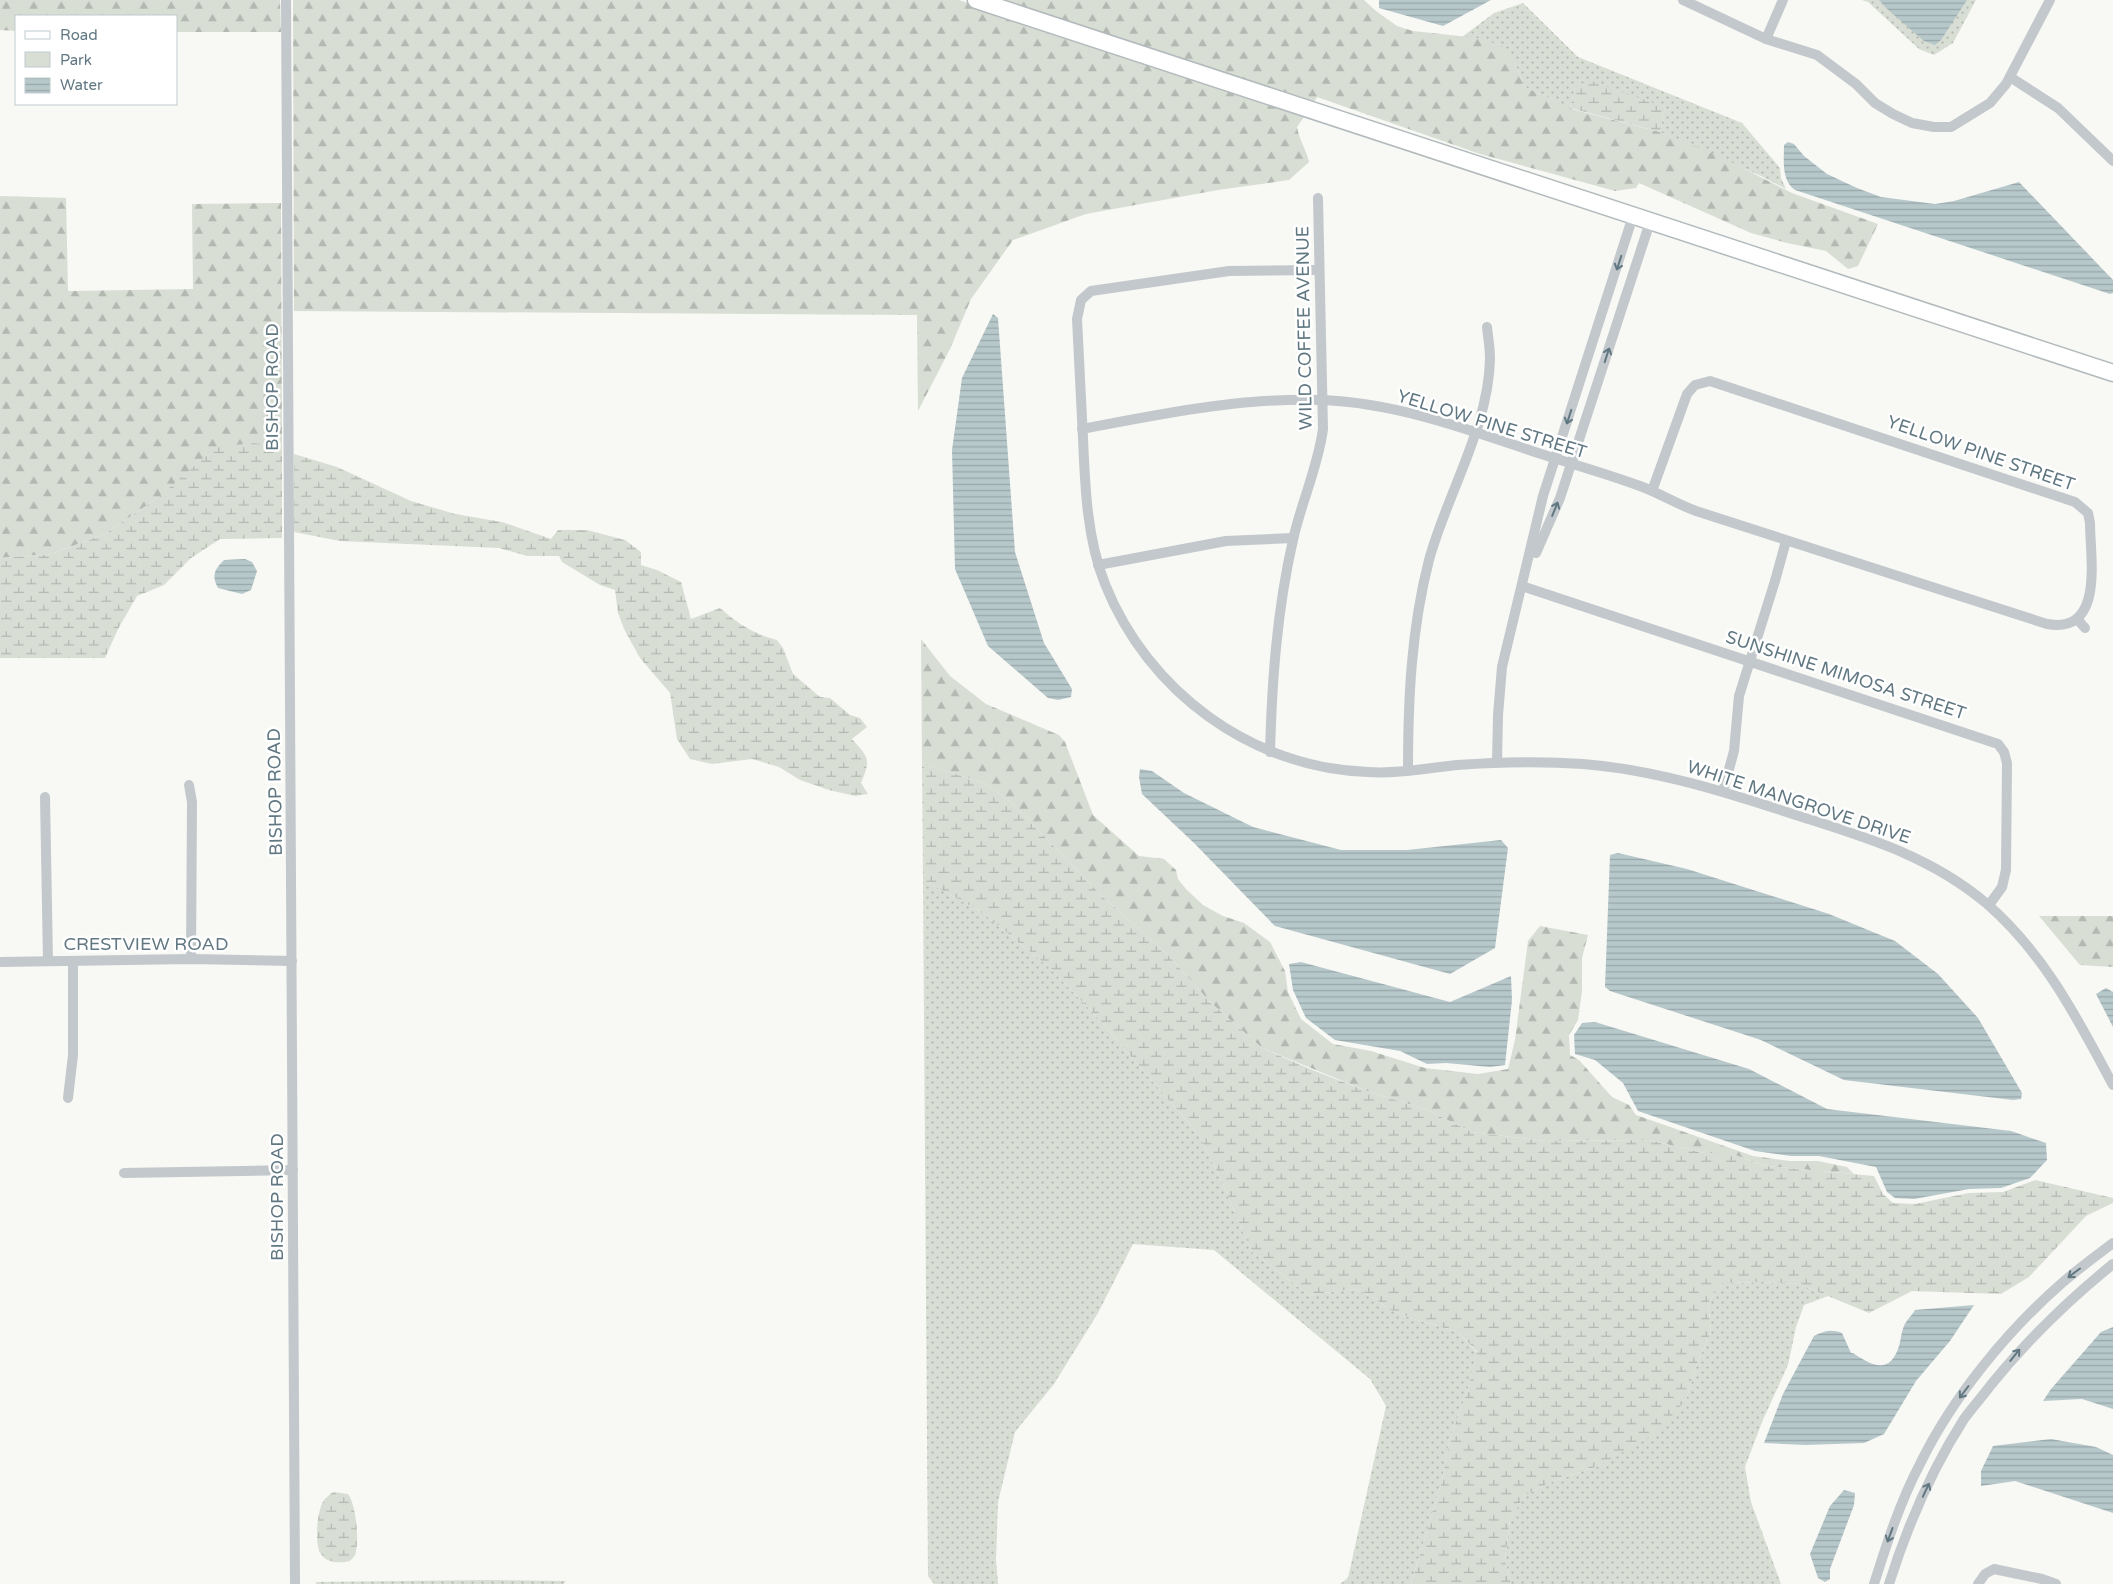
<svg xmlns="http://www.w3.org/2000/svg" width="2113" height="1584" viewBox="0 0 2113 1584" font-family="'Varela Round',sans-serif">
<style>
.green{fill:url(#green-dots)}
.forest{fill:url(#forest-firs)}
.wetland{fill:url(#wetland-marsh)}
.water{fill:url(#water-rules)}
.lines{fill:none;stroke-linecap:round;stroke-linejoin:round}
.primary-casing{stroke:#b3babd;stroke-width:19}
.street{stroke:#c2c8cb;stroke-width:10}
.primary{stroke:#fff;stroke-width:16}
.oneway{stroke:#617882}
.labels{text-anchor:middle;stroke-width:5;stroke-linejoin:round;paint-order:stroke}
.street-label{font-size:18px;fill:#617882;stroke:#fff}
</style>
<defs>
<pattern id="green-dots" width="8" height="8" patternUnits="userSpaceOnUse" patternTransform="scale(1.25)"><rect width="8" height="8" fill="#d8ded4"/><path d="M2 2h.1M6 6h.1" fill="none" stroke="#b3b9b1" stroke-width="1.8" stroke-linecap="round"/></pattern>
<pattern id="forest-firs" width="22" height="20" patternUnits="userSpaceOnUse" patternTransform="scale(1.25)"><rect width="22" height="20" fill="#d8ded4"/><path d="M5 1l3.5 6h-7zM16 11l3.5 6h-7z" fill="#b3b9b1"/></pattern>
<pattern id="wetland-marsh" width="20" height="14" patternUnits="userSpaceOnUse" patternTransform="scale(1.25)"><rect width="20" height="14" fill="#d8ded4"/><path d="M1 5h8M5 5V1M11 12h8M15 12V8" fill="none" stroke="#b3b9b1"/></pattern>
<pattern id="water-rules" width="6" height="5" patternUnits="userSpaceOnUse" patternTransform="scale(1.25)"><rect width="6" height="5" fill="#b7c8ca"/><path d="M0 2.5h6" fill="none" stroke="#98a7a9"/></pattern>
</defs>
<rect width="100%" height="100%" fill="#f8f8f5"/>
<g class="green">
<path d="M1862,0h114l-23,43 -19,12 -15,-6 -51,-47z"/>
<path d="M1523,3l55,54 164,66 38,45 1,10 5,11 -25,-13 -101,-44 5,-25 -90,-19 -5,20 -45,-21 -10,-23 -53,-27 32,-24z"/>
<path d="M923,880l57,31 69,56 47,49 103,119 24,49 28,67 58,44 45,-6 18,7 16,13 26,10 44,13 19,21 -10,39 -18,49 -7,40 -31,103h-71l8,-6 38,-172 -16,-27 -156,-129 -81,-6 -35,69 -44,71 -39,48 -17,70 -2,58 2,24h-64l-6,-8z"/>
<path d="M1762,1282l37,2 29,12 -24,9 -8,22 -8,38 -26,57 -17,45 6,35 30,82h-270l-6,-24 5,-41 15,-24 26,-13 47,-16 26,-16 62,-50 10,-34 15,-34 -3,-29 14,-20z"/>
<path d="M489,1580l77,1 -3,3h-247v-2z"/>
</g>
<g class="forest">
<path d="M0,0h280l1,32h-105v-16h-160v15l-16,-1z"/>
<path d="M293,0h666l347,114 -9,13c2,12 9,22 12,35l-20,18 -71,10 -132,24 -73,26 -42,59 -21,50 -32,62 -1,-96 -623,-4z"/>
<path d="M993,0h371l12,11 21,15 16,5 65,7 24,8 13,18 10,23 50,23 85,22 59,24 73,37 86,31 -20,42 -10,3 -22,-18 -39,-8 -36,-10 -112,-50 -3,5 -21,3 -135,-37 -163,-57 -5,8z"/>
<path d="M0,196l66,2 2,93 125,-2 -1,-85 89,-1 1,243 -28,-3 -95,54 -54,37 -54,20 -51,4z"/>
<path d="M921,639l29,37 36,28 73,31 6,7 28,73 46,41 25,3 12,11 2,9 8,10 17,16 20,11 21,7 26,19 15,29 3,21 13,27 32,25 38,7 54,17 53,6 30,-5 7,-29 13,-99 12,-15 48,9 -6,23v33l-4,29 -9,15 1,20 9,5 33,37 17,8 7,10 117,41 37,5h28l29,6 7,7 -88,-8 -37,-13h-25l-55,-13 -104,1 -73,-9 -47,-23 -58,-18 -105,-43 -52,-46 -42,-47 -66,-59 -92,-95 -26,-18 -62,-20z"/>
<path d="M2039,916h74v51l-33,-2z"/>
</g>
<g class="wetland">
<path d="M1588,80l77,27 -5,25 -90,-24 5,-20z"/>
<path d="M254,443l28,3v92l-62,1 -29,19 -27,27 -27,11 -19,33 -13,29h-105v-100l51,-4 54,-20 54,-37 57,-50z"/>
<path d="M294,454l43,13 74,34 44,13 47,8 49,17 7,-9h29l38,10 16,12v13l16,5 24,12 10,37 29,-11c18,16 34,26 57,32l6,8 10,26 27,23 10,1 20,17 10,3 7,9 -15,12c17,19 19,20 9,44l7,11 -13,2 -26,-6 -29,-10 -21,-13 -27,-8 -40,5 -22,-5 -13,-20 -7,-46 -30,-35 -15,-27 -7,-18 -3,-23 -15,-5 -38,-23 -3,-6h-32l-28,-8 -159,-7 -46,-9z"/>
<path d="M922,763l62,20 26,18 92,95 66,59 42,47 52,46 53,23 52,20 58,18 47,23 73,9 104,-1 55,13h25l37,13 108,10 9,18 10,9 22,1 54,-11 34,-1 32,-12 78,18v5l-27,13 -57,61 -28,17 -89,-3 -43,22 -70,-29 -37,-2 -40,1 -14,20 3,29 -15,34 -10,34 -31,34 -57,32 -47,16 -26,13 -15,24 -5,41 6,24h-100l31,-103 7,-40 18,-49 10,-40 -19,-20 -44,-13 -26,-10 -16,-13 -18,-7 -45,6 -58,-44 -28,-67 -24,-49 -103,-119 -47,-49 -69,-56 -57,-31z"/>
<path d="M333,1492l15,2c8,11 11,43 8,57 0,4 -3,7 -6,10 -9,2 -23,3 -29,-7 -7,-10 -4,-44 3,-54 3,-3 6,-6 9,-8z"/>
</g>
<g class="water">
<path d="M1379,0h112l-48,26 -64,-18z"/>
<path d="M1879,0h88l-26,40 -6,5 -11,-4 -38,-33z"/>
<path d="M1788,142l6,2 10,12 23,18 30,14 24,9 54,7 19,-3 65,-19 94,98v13l-3,1 -315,-104c-14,-10 -11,-30 -11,-45z"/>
<path d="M993,314l5,4 17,234 29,91 28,46 -1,8 -13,3 -10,-2 -60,-52 -33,-77 -3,-119 10,-72z"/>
<path d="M245,559l7,3 5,9 -6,19 -9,4 -24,-6c-7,-13 -3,-19 6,-28z"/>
<path d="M1140,769l12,2 32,22 69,34 88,23h66l94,-10 7,8 -13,100 -45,26 -175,-48 -81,-83 -52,-49 -3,-17z"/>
<path d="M1618,853l69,16 142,45 66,27 43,33 40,44 44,75 -1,6 -8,1 -169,-20 -83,-40 -151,-49 -5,-4 5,-132z"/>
<path d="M1301,962l149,40 61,-26 1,24 -7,65 -15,2 -44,-4 -19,1 -27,-13 -65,-11 -29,-22 -13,-28 -4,-26z"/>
<path d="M2106,988l7,4v35l-17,-33z"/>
<path d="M1595,1022l154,47 78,40 184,22 35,12 1,17 -17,18 -29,10 -32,1 -55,10 -19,-1 -8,-6 -11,-25 -57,-11h-28l-36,-5 -117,-40 -15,-28 -28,-23 -20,-6 -1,-19 8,-12z"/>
<path d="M1974,1305l-24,36 -34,40 -32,53 -20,9 -58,2 -42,-2 19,-49 31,-58c10,-5 17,-7 28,-3l9,20h2c19,13 37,22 46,-7 2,-6 2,-13 5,-20 2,-5 8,-11 11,-16z"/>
<path d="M2113,1327v82l-31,-10 -39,2 8,-12 50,-57z"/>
<path d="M2051,1439l45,8 17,8v58l-98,-32 -34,5v-15l12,-25z"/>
<path d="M1844,1490l11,3 -1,12 -24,64v10l-5,3 -7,-4 -8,-24 20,-48z"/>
</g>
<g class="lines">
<g class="primary-casing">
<path id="primary" d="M976,0l1137,373"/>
</g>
<g class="street">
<path d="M286,0l9,1584"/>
<path d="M1683,0l83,39 51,16 39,29 19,19 18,11 19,9 22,4h17l39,-24 16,-19 44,-84"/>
<path d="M1766,39l17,-39"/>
<path d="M2010,77l48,31 55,53"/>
<path d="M1319,270l-90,1 -138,20 -10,9 -4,19c2,40 4,80 6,119 2,49 4,101 22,146 43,108 147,184 263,188 30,2 59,-4 89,-7 42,-3 84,-4 126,-1 75,6 146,29 216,52 69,22 131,40 187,87 59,51 91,115 127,182"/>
<path d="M1082,429c79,-15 160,-32 241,-29 72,3 141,28 209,51 36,12 73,22 108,35 19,7 37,18 56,25l351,113c58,10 43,-66 43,-101l-2,-10 -13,-11 -365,-121 -15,4 -8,9 -35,97"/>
<path d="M1536,553l24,-55 90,-276"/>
<path d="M1098,565l128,-24 67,-3"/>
<path d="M1522,586l476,158 6,8 3,11 -1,107 -4,17 -13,18"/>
<path d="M2077,619l8,9"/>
<path d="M1270,752c2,-72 7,-142 23,-212 8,-37 25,-73 30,-111l-5,-231"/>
<path d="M1497,762l1,-47 4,-48 41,-171 90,-280"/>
<path d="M1408,771c0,-71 3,-141 21,-211 18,-66 60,-133 61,-202 0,-10 -2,-21 -3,-31"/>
<path d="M189,785l3,17 -1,157"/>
<path d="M1723,791l11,-40 5,-55 36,-115 11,-40"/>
<path d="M45,797l3,164"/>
<path d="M0,962l191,-3 101,2"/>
<path d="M68,1098l5,-43v-94"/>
<path d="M124,1173l169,-3"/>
<path d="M1874,1584c13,-41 26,-82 46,-120 32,-66 87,-133 142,-181 16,-14 34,-27 51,-40"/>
<path d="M1889,1584c18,-57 43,-115 75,-165 8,-11 18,-22 26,-33 38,-47 76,-84 123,-122"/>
<path d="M1978,1584l7,-10 9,-5 48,10 14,5"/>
</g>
<use href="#primary" class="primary"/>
</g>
<defs><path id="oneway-shaft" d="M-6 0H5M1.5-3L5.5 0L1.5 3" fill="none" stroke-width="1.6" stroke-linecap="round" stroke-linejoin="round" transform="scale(1.25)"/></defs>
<g class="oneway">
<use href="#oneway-shaft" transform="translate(1619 263) rotate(108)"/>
<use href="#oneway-shaft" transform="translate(1607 355) rotate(-72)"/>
<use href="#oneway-shaft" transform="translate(1569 417) rotate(108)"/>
<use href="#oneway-shaft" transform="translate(1555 509) rotate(-68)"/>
<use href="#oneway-shaft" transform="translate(2074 1273) rotate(143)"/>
<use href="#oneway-shaft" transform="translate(2015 1355) rotate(-51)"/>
<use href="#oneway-shaft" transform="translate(1964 1392) rotate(127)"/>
<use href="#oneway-shaft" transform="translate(1926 1490) rotate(-65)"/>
<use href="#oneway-shaft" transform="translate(1890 1535) rotate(110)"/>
</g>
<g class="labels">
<g class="street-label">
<text transform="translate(1304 328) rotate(-91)" y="6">WILD COFFEE AVENUE</text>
<text transform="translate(272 387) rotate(-90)" y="6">BISHOP ROAD</text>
<text transform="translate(1492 424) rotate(17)" y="6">YELLOW PINE STREET</text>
<text transform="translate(1981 453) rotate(19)" y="6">YELLOW PINE STREET</text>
<text transform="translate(1846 675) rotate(18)" y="6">SUNSHINE MIMOSA STREET</text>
<text transform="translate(275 792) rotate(-91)" y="6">BISHOP ROAD</text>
<text transform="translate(1799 802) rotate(18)" y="6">WHITE MANGROVE DRIVE</text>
<text x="146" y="950">CRESTVIEW ROAD</text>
<text transform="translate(277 1197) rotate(-90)" y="6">BISHOP ROAD</text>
</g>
</g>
<rect x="15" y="15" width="162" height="90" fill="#ffffff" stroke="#c0c9cd"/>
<rect x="25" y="31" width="25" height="8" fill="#ffffff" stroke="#c0c9cd"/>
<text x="60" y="40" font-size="15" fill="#617882">Road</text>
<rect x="25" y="52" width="25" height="15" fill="#d8ded4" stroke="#c0c9cd"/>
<text x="60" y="65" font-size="15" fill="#617882">Park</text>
<rect x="25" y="78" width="25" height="15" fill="url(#water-rules)" stroke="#c0c9cd"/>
<text x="60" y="90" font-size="15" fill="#617882">Water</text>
</svg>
